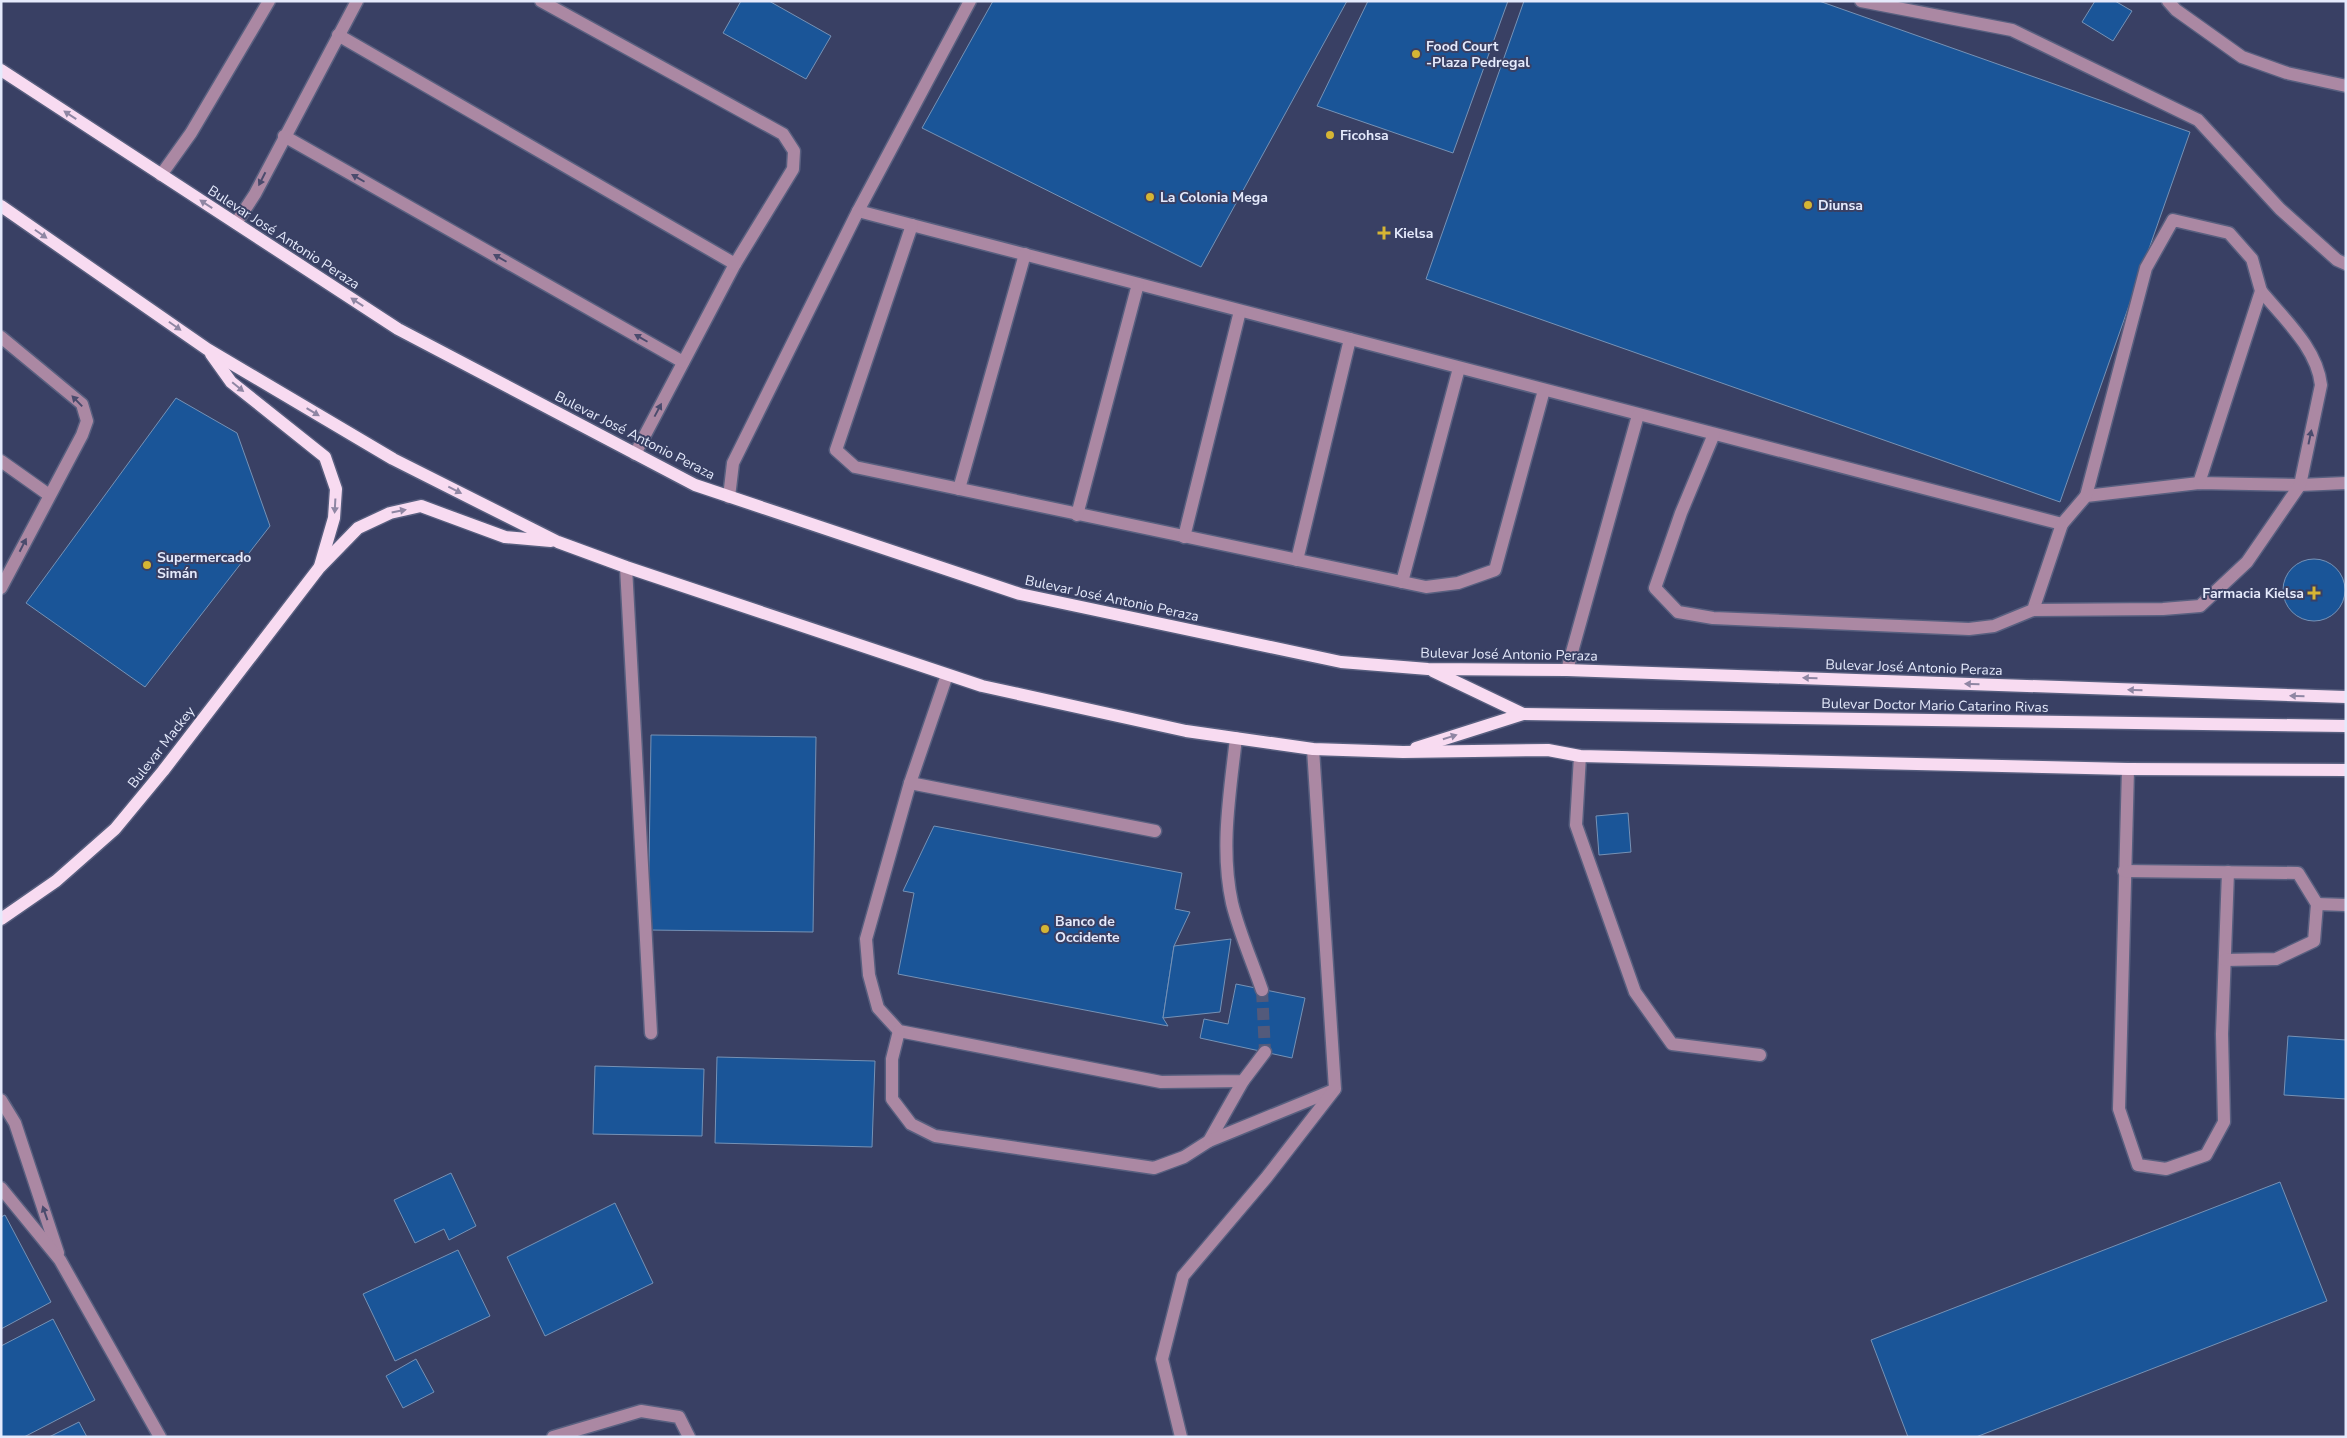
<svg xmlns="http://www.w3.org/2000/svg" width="2347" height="1438" viewBox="0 0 2347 1438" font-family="'Nunito Sans',sans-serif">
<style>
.building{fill:#1a5598;stroke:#7692b6}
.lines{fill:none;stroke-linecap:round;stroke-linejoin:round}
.minor-tunnel{stroke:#535a7b;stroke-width:12;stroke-dasharray:12 6;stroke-linecap:butt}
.minor-casing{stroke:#585f7f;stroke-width:15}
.major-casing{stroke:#585f7f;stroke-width:15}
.minor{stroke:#ab88a3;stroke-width:12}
.major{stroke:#f8dbf1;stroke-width:12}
.oneway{fill:#8f86a3}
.oneway2{fill:#4a4b6d}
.poi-dot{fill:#d5b534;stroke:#394064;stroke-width:2}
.labels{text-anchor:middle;stroke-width:4;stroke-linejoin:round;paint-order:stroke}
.poi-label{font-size:14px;font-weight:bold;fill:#e5eafc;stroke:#394064;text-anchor:start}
.street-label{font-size:14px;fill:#e5eafc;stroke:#394064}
</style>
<rect width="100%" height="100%" fill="#394064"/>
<g class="building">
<path d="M741,1h28l62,35 -25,43 -83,-46z"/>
<path d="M993,1h354l-146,266 -279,-139z"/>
<path d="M1368,1h140l-55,152 -136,-47z"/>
<path d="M1524,1h295l371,131 -130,370 -634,-223z"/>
<path d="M2095,1h20l17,10 -19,30 -31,-19z"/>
<path d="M176,398l61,35 33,93 -125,161 -119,-84z"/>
<circle cx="2314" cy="590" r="31"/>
<path d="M651,735l165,2 -3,195 -165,-2z"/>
<path d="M1628,813l3,39 -32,3 -3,-39z"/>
<path d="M934,826l248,47 -7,36 15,3 -16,34 -11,72 5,8 -270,-52 16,-81 -11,-2z"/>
<path d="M1231,939l-11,73 -57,6 11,-72z"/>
<path d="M1236,984l69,14 -13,60 -92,-20 4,-19 24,5z"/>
<path d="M2288,1036l58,4v59l-62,-4z"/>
<path d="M717,1057l158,4 -3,86 -157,-4z"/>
<path d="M595,1066l109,3 -2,67 -109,-2z"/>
<path d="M451,1173l25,53 -27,14 -5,-11 -29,14 -21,-43z"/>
<path d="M2280,1182l47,119 -351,136h-68l-37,-97z"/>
<path d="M615,1203l38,80 -108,53 -38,-79z"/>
<path d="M5,1215l46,87 -50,27v-112z"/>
<path d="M458,1250l32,66 -95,45 -32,-67z"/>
<path d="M53,1319l42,81 -71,37h-23v-91z"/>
<path d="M416,1359l18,33 -31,16 -17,-32z"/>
<path d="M79,1422l8,15h-38z"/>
</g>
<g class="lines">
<path class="minor-tunnel" d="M1262,990l3,62"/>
<g class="minor-casing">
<g id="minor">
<path d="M541,1l242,133 11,17 -1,18 -58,95 -100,190"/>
<path d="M1861,1l151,29 186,90 82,89 57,51 9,4"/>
<path d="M2168,1l8,9 66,47 45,16 59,13"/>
<path d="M338,35l397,229"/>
<path d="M284,136l399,226"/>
<path d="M161,175l30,-42 78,-132"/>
<path d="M858,211l1204,313 24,-28 113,-13 101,2 46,-2"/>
<path d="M236,223l19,-29 102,-193"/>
<path d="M912,225l-76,225 19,17 571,120 32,-4 37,-13 49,-180"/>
<path d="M1,337l81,67 5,17 -5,14 -81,153"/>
<path d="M1714,434l-33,79 -26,75 23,24 35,6 256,11 25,-3 39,-16 29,-86"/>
<path d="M1,461l48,34"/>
<path d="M959,489l66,-235"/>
<path d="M2086,496l60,-228 27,-48 56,13 23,26 9,32 -62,192"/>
<path d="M729,497l4,-34 125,-252 112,-210"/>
<path d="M1077,515l61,-231"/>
<path d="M1184,537l56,-226"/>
<path d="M1297,560l53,-221"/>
<path d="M626,567l25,466"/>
<path d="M1402,582l57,-214"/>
<path d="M2033,610l130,-1 37,-3 47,-44 53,-77 21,-100c-4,-37 -37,-66 -60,-94"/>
<path d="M1567,670l71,-255"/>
<path d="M947,675l-37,108 -44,156 3,36 9,33 21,23 262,51 82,-1 22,-29"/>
<path d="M1236,738c-6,54 -16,111 -4,165 7,29 20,58 30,87"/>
<path d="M1580,756l-4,69 59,167 37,52 88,11"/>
<path d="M2128,769l-9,340 19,56 28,4 40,-14 18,-33 -2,-88 6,-162"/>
<path d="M910,783l245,48"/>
<path d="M2124,871l174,2 19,31 -3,37 -38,18 -51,1"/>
<path d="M2317,904l29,1"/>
<path d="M899,1031l-7,28v40l19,25 24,12 219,32 30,-11 25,-16 34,-60"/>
<path d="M1,1100l14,23 43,130"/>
<path d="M1209,1141l125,-51"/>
<path d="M1,1188l59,72 100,177"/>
<path d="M553,1437l88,-26 38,6 10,20"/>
<path d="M1181,1437l-19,-78 21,-83 83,-98 69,-89 -22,-340"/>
</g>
</g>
<g class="major-casing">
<g id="major">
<path d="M1,70l397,259 297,156 325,109 321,68 87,7 139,1 779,27"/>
<path d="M1,206l206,143 186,110 165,83 68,25 356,119 204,45 127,18 90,3 145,-2 32,6 548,13 218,1"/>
<path d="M211,354l20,28 94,75 11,32 -2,29 -14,48"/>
<path d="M1433,671l90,43"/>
<path d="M1416,748l107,-34 823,12"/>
<path d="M1,919l55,-38 59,-52 48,-58 156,-203 39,-40 32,-15 31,-7 84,31 46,4"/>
</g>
</g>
<use href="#minor" class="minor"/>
<use href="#major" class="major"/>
</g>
<defs><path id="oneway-solid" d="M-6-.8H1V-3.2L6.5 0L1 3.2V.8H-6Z" transform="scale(1.25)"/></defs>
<g class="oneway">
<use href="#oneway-solid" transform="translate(70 115) rotate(-147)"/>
<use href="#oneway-solid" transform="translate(206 204) rotate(-147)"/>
<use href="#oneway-solid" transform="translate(41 234) rotate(35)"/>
<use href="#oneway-solid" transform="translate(357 302) rotate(-147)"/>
<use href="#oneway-solid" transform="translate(175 326) rotate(35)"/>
<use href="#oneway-solid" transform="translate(238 387) rotate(39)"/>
<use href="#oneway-solid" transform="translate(313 412) rotate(31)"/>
<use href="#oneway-solid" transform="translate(455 490) rotate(27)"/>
<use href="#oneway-solid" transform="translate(335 506) rotate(93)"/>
<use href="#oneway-solid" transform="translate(399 511) rotate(-11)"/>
<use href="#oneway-solid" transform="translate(1810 678) rotate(-178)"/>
<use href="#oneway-solid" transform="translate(1972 684) rotate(-178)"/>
<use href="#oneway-solid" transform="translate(2135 690) rotate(-178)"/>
<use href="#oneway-solid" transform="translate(2297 696) rotate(-178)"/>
<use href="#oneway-solid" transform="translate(1450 737) rotate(-18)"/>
</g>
<g class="oneway2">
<use href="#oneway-solid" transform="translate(358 178) rotate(-150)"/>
<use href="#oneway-solid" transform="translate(262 179) rotate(117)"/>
<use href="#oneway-solid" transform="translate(500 258) rotate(-150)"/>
<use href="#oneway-solid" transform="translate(641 338) rotate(-150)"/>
<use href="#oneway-solid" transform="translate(77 401) rotate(-134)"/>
<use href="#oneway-solid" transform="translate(658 410) rotate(-62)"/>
<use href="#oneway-solid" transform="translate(2310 437) rotate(-78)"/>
<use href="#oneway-solid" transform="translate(23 545) rotate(-63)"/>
<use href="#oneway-solid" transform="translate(45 1213) rotate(-109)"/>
</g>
<g class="poi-dot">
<circle cx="1416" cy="54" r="5"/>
<circle cx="1330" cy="135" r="5"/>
<circle cx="1150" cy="197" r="5"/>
<circle cx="1808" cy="205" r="5"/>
<path d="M1381.5 225.5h5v5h5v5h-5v5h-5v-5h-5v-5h5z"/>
<circle cx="147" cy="565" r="5"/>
<path d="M2311.5 585.5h5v5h5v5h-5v5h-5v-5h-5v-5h5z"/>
<circle cx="1045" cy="929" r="5"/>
</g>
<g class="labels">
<g class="poi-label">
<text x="1426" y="51">Food Court<tspan x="1426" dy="16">-Plaza Pedregal</tspan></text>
<text x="1340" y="140">Ficohsa</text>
<text x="1160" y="202">La Colonia Mega</text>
<text x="1818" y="210">Diunsa</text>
<text x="1394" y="238">Kielsa</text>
<text x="157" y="562">Supermercado<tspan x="157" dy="16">Simán</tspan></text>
<text x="2304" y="598" text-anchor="end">Farmacia Kielsa</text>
<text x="1055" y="926">Banco de<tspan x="1055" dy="16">Occidente</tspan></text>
</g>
<g class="street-label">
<text transform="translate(284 237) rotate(33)" y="5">Bulevar José Antonio Peraza</text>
<text transform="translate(635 435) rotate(27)" y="5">Bulevar José Antonio Peraza</text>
<text transform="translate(1112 598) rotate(12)" y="5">Bulevar José Antonio Peraza</text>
<text transform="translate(1509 654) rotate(1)" y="5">Bulevar José Antonio Peraza</text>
<text transform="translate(1914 667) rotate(2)" y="5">Bulevar José Antonio Peraza</text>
<text transform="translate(1935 705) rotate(1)" y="5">Bulevar Doctor Mario Catarino Rivas</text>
<text transform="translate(161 747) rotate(-52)" y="5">Bulevar Mackey</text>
</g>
</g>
<rect width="2347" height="1438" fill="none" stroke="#e5eafc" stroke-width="5"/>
</svg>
